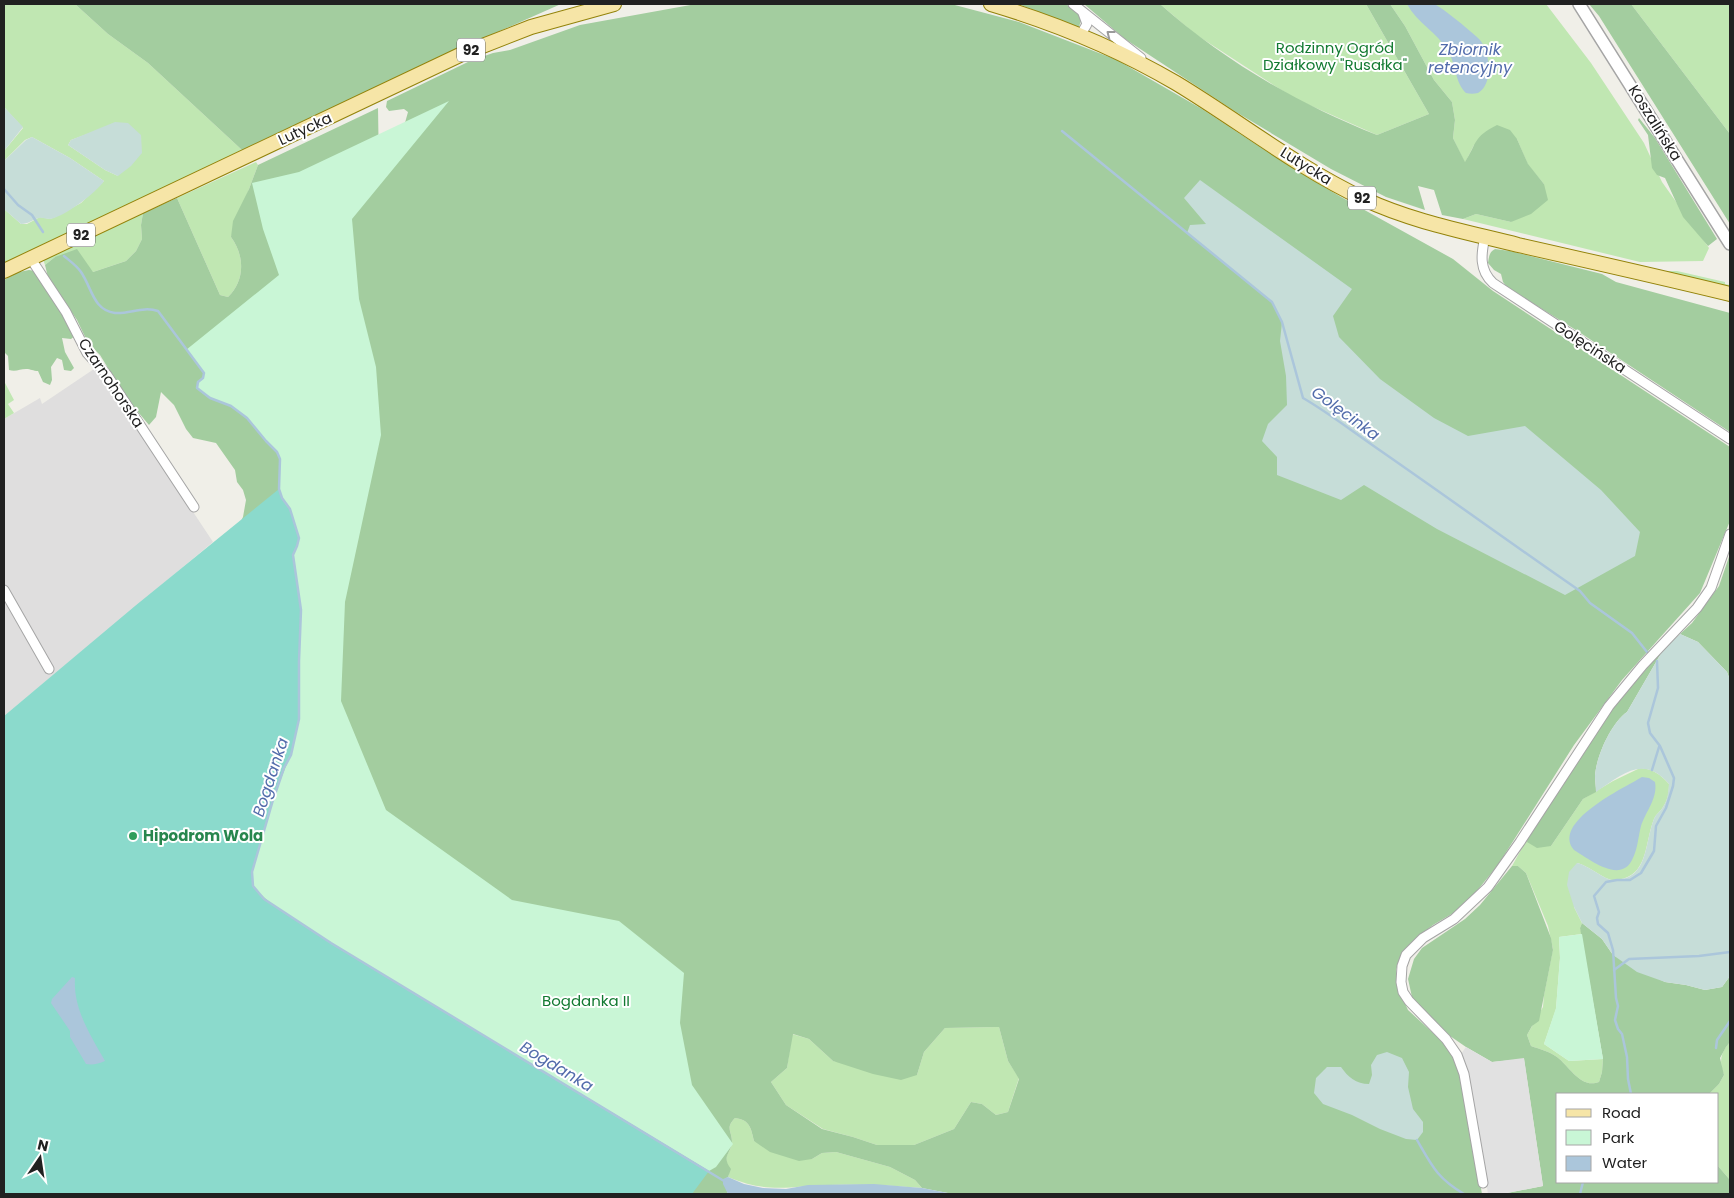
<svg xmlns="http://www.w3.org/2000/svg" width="1734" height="1198" viewBox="0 0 1734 1198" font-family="Poppins,sans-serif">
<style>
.residential{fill:#dfdede}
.grass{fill:#c0e7b2;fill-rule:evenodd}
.forest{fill:#a3cd9f;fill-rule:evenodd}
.wetland{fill:#c6ddd8}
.park{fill:#c9f6d6}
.pitch{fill:#8bdacc}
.parking{fill:#e1e1e1}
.water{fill:#abc6db}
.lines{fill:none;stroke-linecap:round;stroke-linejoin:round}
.stream{stroke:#abc6db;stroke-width:2.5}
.minor-casing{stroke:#a5a5a5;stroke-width:11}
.tertiary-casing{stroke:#a5a5a5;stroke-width:14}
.primary-casing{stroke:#93830a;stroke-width:16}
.minor{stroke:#fff;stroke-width:9}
.tertiary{stroke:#fff;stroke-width:11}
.primary{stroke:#f6e5a7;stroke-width:14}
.oneway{stroke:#9b9b9b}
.leisure-dot{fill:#2e9e5b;stroke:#fff;stroke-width:2}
.labels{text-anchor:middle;stroke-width:4;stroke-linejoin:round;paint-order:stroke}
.shield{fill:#fff;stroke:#646464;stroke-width:1}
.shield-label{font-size:14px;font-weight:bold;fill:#212121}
.park-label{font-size:15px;fill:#137a32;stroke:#fff}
.street-label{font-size:15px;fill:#212121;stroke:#fff}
.leisure-label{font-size:15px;font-weight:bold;fill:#27864d;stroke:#fff;text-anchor:start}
.water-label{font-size:16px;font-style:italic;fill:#526cab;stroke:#fff}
</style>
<rect width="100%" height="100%" fill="#f0efe8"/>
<path class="residential" d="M97,367l116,175 -209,174v-297l36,-21 2,6z"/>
<g class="grass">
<path d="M4,4h71l33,30 40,29 94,87 -87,44 -151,69v-54l17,15h6l13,-7 10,2 5,-2 26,-14 23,-22 -34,-23 -38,-21 -7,3 -21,21v-10l19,-23 -19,-21zM90,133l28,43 -13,-6 -37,-25 3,-5z"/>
<path d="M1160,4h206l63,110 -52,21 -79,-35 -23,-14 -80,-52z"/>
<path d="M1390,4h156l45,59 53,80 18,39 47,66 -6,13 -63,1 -177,-43 13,-5 35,8 33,-38 -16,-19 -11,-26 -43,6 -9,18 -12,-25 2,-18 -3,-18 -18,-22 -29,-54z"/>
<path d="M1631,4h99v130z"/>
<path d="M256,162l2,3 -27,72c14,19 14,44 -3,60l-8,-2 -43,-97z"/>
<path d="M143,213l-2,12 1,14 -6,12 -10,10 -33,11 -38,-15 -10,8 -2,-6z"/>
<path d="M1661,271h16l48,11v2l5,1v4z"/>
<path d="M4,381l10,19 -6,4 6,9 -10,6z"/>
<path d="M1640,768c13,1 20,6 29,16 0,8 -1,16 -6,23 -2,4 -7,7 -9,12 -10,25 -5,61 -42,61 -6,0 -25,-15 -35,-17l-3,44 8,16 -2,5 2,6 -23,3 1,21 -4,51 -12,35 25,17 34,-2 -1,13 -3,10c-18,7 -29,-15 -42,-25 -7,-5 -17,-8 -26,-11l-4,-11 16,-28 1,-12 9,-46 -5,-23 -22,-53 -8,-7h-6l16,-29 23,9 32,-47 30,-18z"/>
<path d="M999,1027l9,34 11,17 -11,34 -12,3 -14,-11 -11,-2 -17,27 -40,16h-37l-24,-8 -30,-8 -37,-24 -15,-23 16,-14 5,-34 17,5 24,22 84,14 7,-23 21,-24z"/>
<path d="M1730,1042v138l-12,-14v-72h-9l10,-10 5,-9c-5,-13 -4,-22 6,-33z"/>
<path d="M735,1118c15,2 16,10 19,23l58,18 10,-6 14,-1 54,15 25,13 7,8c-31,-3 -61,-4 -92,-3 -41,1 -61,9 -102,-8l2,-8c-9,-13 1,-15 2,-27 0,-11 -7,-14 3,-24z"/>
</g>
<g class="forest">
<path d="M75,4h486l-149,66 -170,80 -94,-87 -40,-29z"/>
<path d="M696,4h255l68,18 98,38 85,49 92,60 47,28 112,62 40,32 237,156v74l-30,72 -78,87 -48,65 -76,120 -22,27 -21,20 -22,13 -18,14 -14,16 -5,15 2,17 4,10 6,13 38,35 7,9 8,20 21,120h-529l-31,-6 -7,-8 -25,-13 -54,-15 -14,1 -10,6 -13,2 -29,-9 -16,-11c-3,-13 -4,-21 -19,-23 -10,10 -3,13 -3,24 -1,12 -11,14 -1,27l-3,8 -5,3 5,14h-128l-329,-149 -33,-518 5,-10 3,-17 -3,-10 -6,-8 -2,-12 -19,-27 -23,-5 -7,-9 -12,-24 -13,-13 -5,25 -7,8 -22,-26 -27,-44 -12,-12 -11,-23 -29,-43 -3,-12 10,-8 22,-8 16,23 33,-11 10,-10 6,-12 -1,-14 2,-12 34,-15 43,97 8,2c17,-16 17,-41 3,-60l2,-16 16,-32 9,-24 120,-57 1,62 24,-40 5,-18 -4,-3 -15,2 -3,-4 1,-6 83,-40 23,-8 17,-3 70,-25zM999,1027l9,34 11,18 -11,33 -12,3 -14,-11 -11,-2 -17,27 -40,16h-37l-24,-8 -31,-8 -36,-24 -15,-23 16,-14 6,-34 16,5 24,22 40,13 28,6 16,-5 7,-23 21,-24z"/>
<path d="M1018,4h48l16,13 -3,10z"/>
<path d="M1084,4h76c63,56 138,100 217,131l52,-21 -63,-110h24l15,22 29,54 18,22 3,18 -2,18 12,24c12,-19 8,-25 32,-37l13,5 7,9 11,25 16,20 4,16 -17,14 -20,8 -35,-8 -13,5 -21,-4 -8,-25 -16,-4 7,24 -39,-13 -55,-28 -95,-57 -111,-73z"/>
<path d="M1589,4h42l99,130v90l-131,-208z"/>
<path d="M1639,118l16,20 62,101 -9,7 -25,-29 -18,-39 -8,-3 -5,-7 -4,-33 -10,-15z"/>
<path d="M1495,249l15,2 92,23 14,8 114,31v119l-151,-100 -72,-45 -4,-5 -2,-8 -7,-4 -6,-7c1,-6 1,-11 7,-14z"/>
<path d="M29,270l6,1 41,64 -5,4 -9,-1 3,14 9,16 -3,3 -7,-1 -2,-10 -5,-2 -6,9 1,13 -2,5 -7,-3 -5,-11c-5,0 -7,-2 -12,-2 -6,0 -10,3 -17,1l-1,-14 -4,-4v-72l15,-8z"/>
<path d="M1730,554v126l-3,-8 -29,-30 -18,-8 12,-11 27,-37z"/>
<path d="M1663,650l-36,62c-16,11 -31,45 -32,64 0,5 1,11 1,16l-13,7 -32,47 -14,2 -10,-6 1,-5 86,-131z"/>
<path d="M1512,866h6l8,7 25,65 2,12 -14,71 -7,5 -5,9 4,11c9,3 19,6 26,11 13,10 24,32 42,25l3,-10 1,-13 -23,-131 2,-5 20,16 11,16 52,27 21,3 19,5 17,-3 8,-11v66l-4,5 -6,11 4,17 -5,9 -10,10h-151v88h160v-16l12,14v14h-228l41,-8 -19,-127 -32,3 -26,-15 -16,-11 -31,-29 -7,-10 -4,-18 6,-20 8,-11 43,-29 15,-14z"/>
</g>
<g class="wetland">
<path d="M4,107l19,20 -19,24z"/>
<path d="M115,122l13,1 13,12 1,18 -11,13 -13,10 -13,-6 -37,-25 3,-5z"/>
<path d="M32,137l38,21 34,23c-8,12 -40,36 -54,38 -4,0 -8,-2 -11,-1 -7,2 -11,6 -18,6l-17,-15v-48l22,-21z"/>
<path d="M1200,180l152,109 -19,27 6,21 41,42 54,39 34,18 57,-10 76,64 39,42 -5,24 -70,39 -128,-66 -73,-44 -23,15 -64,-25v-18l-15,-16 6,-17 19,-19 -1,-29 -6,-35 2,-19 -10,-20 -85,-69 3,-8 16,-1 -22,-26z"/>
<path d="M1680,634l18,8 29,30 3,8v296l-8,11 -17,3 -19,-5 -21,-3 -28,-10 -24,-17 -11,-16 -20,-16 -8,-16 -7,-22 2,-13 8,-9c10,2 29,17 35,17 37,1 32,-36 42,-61 2,-5 7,-8 9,-12 5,-7 5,-15 6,-23 -26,-30 -47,-9 -73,8 0,-5 -1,-11 -1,-16 1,-19 16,-53 32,-64l36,-62z"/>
<path d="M1387,1052l15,6 7,14 -1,15 5,22 10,13v10l-6,8 -11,-1 -26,-10 -28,-14 -29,-11 -9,-11 2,-15 11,-11h14c7,10 15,17 28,17l3,-9 -1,-10 6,-10z"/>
</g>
<g class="park">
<path d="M449,101l-97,118 7,80 17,68 5,68 -36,167 -4,99 45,109 126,90 107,21 65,52 -4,50 12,62 41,59 -17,23 -7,4c-123,-74 -247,-148 -369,-222 -16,-10 -83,-50 -87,-65 -5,-18 28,-109 38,-129l8,-94 2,-51 -8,-55 4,-9 -7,-37 -8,-11 -3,-9 1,-30 -3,-7 -11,-11 -19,-23 -17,-12 -20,-8 -13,-10 1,-6 5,-4 1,-5 -18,-23 93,-75 -16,-46 -11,-46 47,-11z"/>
<path d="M1582,934l21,125 -34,2 -25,-17 12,-36 4,-50 -1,-21z"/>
</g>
<path class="pitch" d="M279,489l3,9 8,11 9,29 -2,8 -4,9 8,55 -2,51v58l-8,36 -7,13 -11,32 -21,72 1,14 11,13 67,44 378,228 -17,23h-688v-478l131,-110z"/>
<path class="parking" d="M1466,1047l26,15 32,-4 19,128 -41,8h-14l-18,-114 -9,-26z"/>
<g class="water">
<path d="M1407,4c9,0 19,-2 27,0 5,1 42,31 46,36 10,12 14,44 -2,53 -4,1 -8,1 -12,0 -11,-10 -10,-29 -18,-42 -11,-19 -31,-28 -41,-47z"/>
<path d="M1642,777l7,1 6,4c3,16 -9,29 -14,44 -3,11 -3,23 -9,34 -12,24 -43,-1 -58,-10 -23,-28 50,-62 68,-73z"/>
<path d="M72,977l3,1c-2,31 15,56 30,83 -7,3 -12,4 -19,3l-16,-27v-6l-19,-28 1,-4z"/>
<path d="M728,1177l16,7 19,4 23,1 22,-4 66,-1 48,4 31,6h-225l-5,-10v-5z"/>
</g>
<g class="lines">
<g class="stream">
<path d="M1062,131l210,171 10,20 21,76c26,15 50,34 75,51 68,47 134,95 202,142l10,12 42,30 15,19"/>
<path d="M4,189l14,16 14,10 11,17"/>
<path d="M64,256c6,5 13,10 17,16 11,16 12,38 34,41 15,1 28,-7 43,-2l46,62 -1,5 -5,4 -1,6 13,10 21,8 16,12 19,23 11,11 3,7 -1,30 3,9 8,11 9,29 -2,8 -4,9 8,55 -2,51v58l-8,36 -7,13 -11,32 -21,72 1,14 11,13 67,44 393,238"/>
<path d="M1652,770l7,-23"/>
<path d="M1614,970l15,-11 70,-3 31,-4"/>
<path d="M1716,1048l1,-8 13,-19"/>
<path d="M1631,1094l-3,-15 -1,-22 -5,-23 -4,-5 -3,-9 3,-14 -2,-8 -3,-48 -5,-17 -10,-9 -1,-6 2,-6 -5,-16 12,-14 11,-2h13l11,-7 13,-22 2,-25 10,-18 7,-22 1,-8 -14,-32 -10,-13 -2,-10 10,-35 -1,-27"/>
<path d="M1417,1140c15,26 20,38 47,54"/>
<path d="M1580,1194l3,-12"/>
</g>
<g class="minor-casing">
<g id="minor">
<path d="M1073,4l68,54"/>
<path d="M1080,36l7,-12 -4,-11"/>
<path d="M1485,237c-4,17 -6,33 8,46l237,156"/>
<path d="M31,259l35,53 21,41 20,22 87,132"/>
<path d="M4,590l45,79"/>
<path d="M1483,1183l-19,-109 -7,-19 -11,-16 -37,-38 -6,-9 -2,-10 1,-16 4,-11 17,-17 31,-19 34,-32 32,-45 89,-136 34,-41 54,-57 14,-20 19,-54"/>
</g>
</g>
<g class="tertiary-casing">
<path id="tertiary" d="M1579,4l151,240"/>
</g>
<g class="primary-casing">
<g id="primary">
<path d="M991,4c64,19 127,45 185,79 63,38 122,85 188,116 49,23 103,33 154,46 71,16 142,32 212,49"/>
<path d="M4,271l458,-217 69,-27 83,-23"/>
</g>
</g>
<use href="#minor" class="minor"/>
<use href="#tertiary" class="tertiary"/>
<use href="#primary" class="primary"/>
</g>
<defs><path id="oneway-chevron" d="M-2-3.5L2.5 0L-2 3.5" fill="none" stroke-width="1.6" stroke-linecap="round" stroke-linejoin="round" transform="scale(1.25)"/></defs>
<use class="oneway" href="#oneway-chevron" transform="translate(1110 34) rotate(-142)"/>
<circle class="leisure-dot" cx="133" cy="836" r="5"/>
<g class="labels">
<g class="shield">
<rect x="457" y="38.5" width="28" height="23" rx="4"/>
<rect x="1348" y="186.5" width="28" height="23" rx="4"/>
<rect x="67" y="223.5" width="28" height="23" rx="4"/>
</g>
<g class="shield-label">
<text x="471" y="55">92</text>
<text x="1362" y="203">92</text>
<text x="81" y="240">92</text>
</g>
<g class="park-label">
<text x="1335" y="53">Rodzinny Ogród<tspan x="1335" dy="17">Działkowy "Rusałka"</tspan></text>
<text x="586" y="1006">Bogdanka II</text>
</g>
<g class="street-label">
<text transform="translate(1655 123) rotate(58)" y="5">Koszalińska</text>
<text transform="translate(305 129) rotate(-25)" y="5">Lutycka</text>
<text transform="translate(1306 166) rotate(32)" y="5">Lutycka</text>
<text transform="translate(1590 347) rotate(33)" y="5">Golęcińska</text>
<text transform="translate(111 383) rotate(56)" y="5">Czarnohorska</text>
</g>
<g class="leisure-label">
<text x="143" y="841">Hipodrom Wola</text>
</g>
<g class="water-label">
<text x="1470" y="55">Zbiornik<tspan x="1470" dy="18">retencyjny</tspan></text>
<text transform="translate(1346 413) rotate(36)" y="6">Golęcinka</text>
<text transform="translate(270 777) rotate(-72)" y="6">Bogdanka</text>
<text transform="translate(557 1066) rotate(31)" y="6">Bogdanka</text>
</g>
</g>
<rect width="1734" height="1198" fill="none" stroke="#212121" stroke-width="10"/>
<rect x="1556" y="1093" width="162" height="90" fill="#ffffff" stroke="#a6a6a6"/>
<rect x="1566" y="1109" width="25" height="8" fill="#f6e5a7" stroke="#a6a6a6"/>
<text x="1602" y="1118" font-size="15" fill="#212121">Road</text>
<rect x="1566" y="1130" width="25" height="15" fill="#c9f6d6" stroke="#a6a6a6"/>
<text x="1602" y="1143" font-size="15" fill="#212121">Park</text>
<rect x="1566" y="1156" width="25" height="15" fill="#abc6db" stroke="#a6a6a6"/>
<text x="1602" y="1168" font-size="15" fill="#212121">Water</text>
<g transform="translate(40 1158) rotate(13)" stroke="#ffffff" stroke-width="4" paint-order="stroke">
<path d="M0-4L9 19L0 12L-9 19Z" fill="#212121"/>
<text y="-8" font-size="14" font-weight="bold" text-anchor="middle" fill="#212121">N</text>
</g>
</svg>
